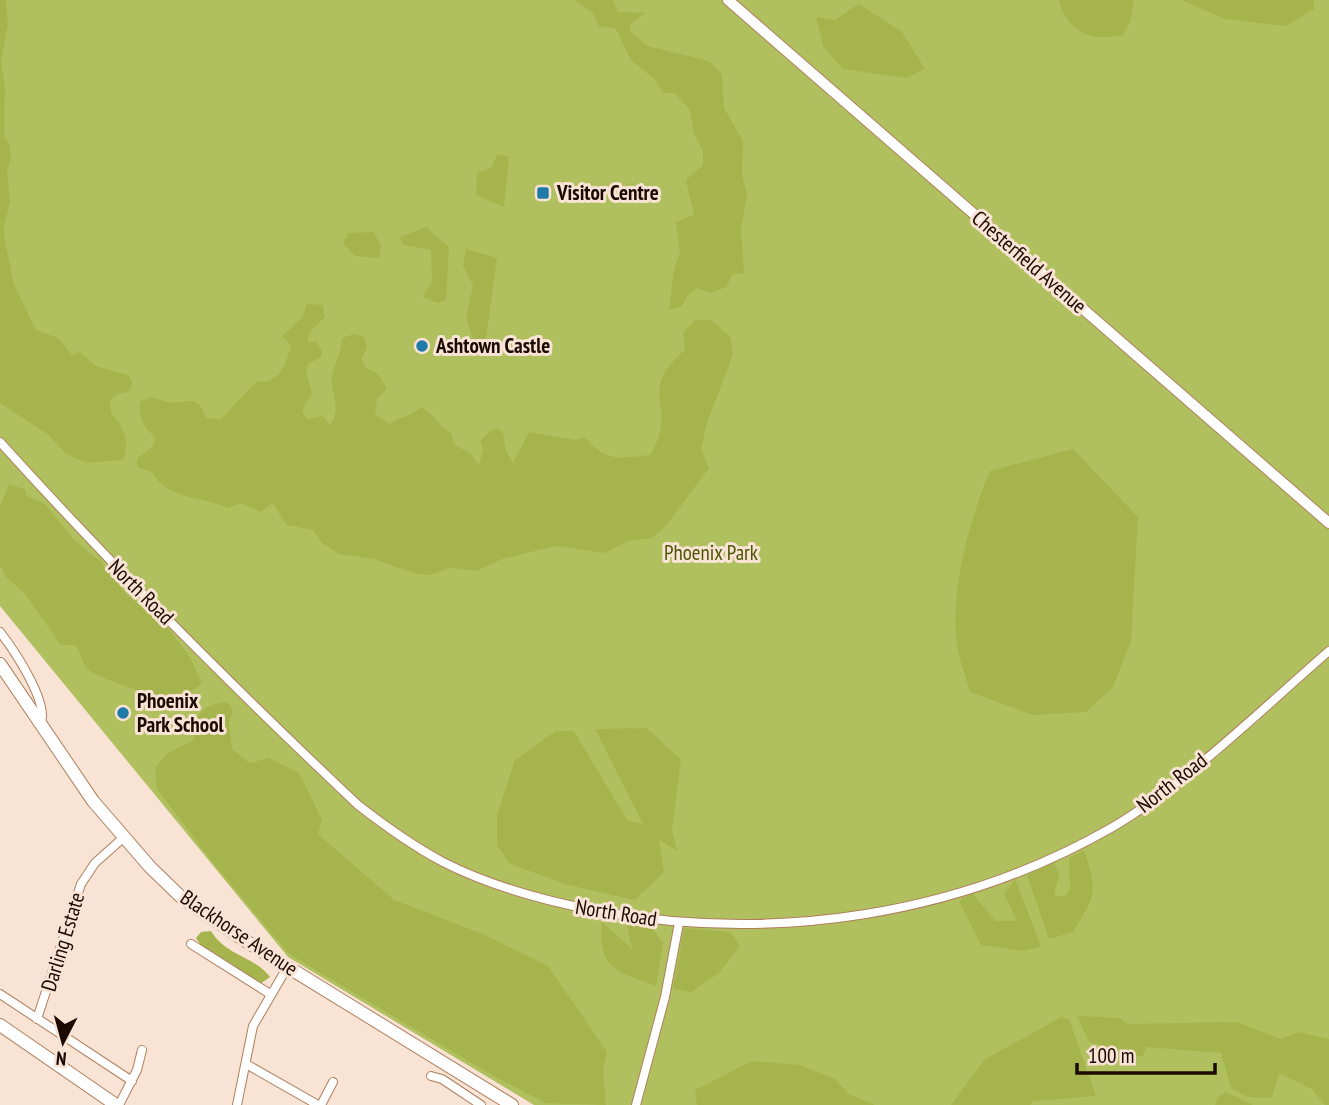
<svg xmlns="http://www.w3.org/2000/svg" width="1329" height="1105" viewBox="0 0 1329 1105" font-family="'PT Sans Narrow',sans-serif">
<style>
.green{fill:#b1c05f}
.forest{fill:#a5b44c}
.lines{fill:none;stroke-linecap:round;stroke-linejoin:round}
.minor-casing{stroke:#af7f5c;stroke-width:10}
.tertiary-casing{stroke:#af7f5c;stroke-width:12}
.secondary-casing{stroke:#af7f5c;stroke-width:14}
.minor{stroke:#fff;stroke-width:8}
.tertiary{stroke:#fff;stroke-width:10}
.secondary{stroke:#fff;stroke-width:12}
.poi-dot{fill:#217ba9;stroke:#f8e3d4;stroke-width:2.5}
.labels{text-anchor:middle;stroke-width:6;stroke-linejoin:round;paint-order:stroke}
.poi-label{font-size:21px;font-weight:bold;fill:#1b0a01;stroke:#f8e3d4;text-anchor:start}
.street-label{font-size:21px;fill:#1b0a01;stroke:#f8e3d4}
.park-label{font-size:21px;fill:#4d5606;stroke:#f8e3d4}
</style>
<rect width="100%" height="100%" fill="#f8e3d4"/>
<path class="green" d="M0,0h1329v1105h-795l-246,-148 -288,-351z"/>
<g class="forest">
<path d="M0,0h6l2,25 -7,36 4,26 -1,51 5,5 2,13 -4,16 3,29 -6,26 1,14 9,44 22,45 22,8 14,17 8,-3 16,14 32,9 5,8 -5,9 -11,2 -7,6 1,13c13,14 19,28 12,47l-37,3 -21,-10 -16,-18 -49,-32z"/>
<path d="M575,0h38l5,12 27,1 -15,12v6l17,15 62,15 13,13 2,34 19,33 -1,33 5,23 -6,30 3,46 -11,1 -7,13 -15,6 -14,-5 -9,7 -7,12 -12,3 5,-41 6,-17 -4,-30 18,-7 -8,-35 17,-15v-14l-9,-17 -4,-24 -15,-17h-12l-10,-15 -22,-18 -15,-31 -17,-3 -7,-14z"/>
<path d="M1059,0h75l-4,22 -7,13c-31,7 -56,-2 -64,-35z"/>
<path d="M1181,0h133v9l-28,17 -61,-7z"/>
<path d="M859,4l43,28 23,37 -19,9 -63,-9 -19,-21 -8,-31 19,3z"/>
<path d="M497,154l12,3 -5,50 -28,-12 1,-22 15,-6z"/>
<path d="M426,227l23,20 -3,54 -9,2 -14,-6 9,-16 -1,-31 -28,-5 -3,-8z"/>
<path d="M374,232l7,15 -2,11 -24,-2 -12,-13 5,-10z"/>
<path d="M466,249l31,9 -12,87 -12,-6 -7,-22 7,-32 -10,-19z"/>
<path d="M307,304l16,1 2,12 -16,16 -2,9 9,-1 6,10 -1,6 -13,7 -2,8 6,21 -10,18 5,8 16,-3 7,9c13,-18 0,-30 2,-49 2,-13 10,-23 10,-38l12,-4 10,3 3,10 -6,13 5,8 12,6 9,15 -10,10 -2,15 15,10c12,-9 22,-7 31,-17 15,7 17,19 31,27l1,10 17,9 9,12 4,-16 -3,-8 10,-10 8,-3 5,5 3,18 7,12 16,-31 46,8 10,-3c21,26 35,21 65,18 31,-49 -17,-61 35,-105l-2,-17 12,-13h17l18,17 3,17 -26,69 -6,26 8,19 -44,59 -13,11 -24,3 -23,12 -49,-7 -54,13 -26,12 -26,-3 -20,7 -14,-1 -42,-15 -35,-5 -17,-11 -9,-13 -26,-5 -15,-22 -11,9 -20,-9 -13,5c-26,-12 -61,-8 -76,-36l-15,-5v-8l16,-13 3,-9c-13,-9 -17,-19 -16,-35l11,-5c6,1 11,4 17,5 21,3 29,-11 38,16l15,1 36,-38c22,5 30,-19 34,-36l-9,-9 21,-19z"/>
<path d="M1073,449l65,68 -7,124 -18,46 -27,25 -53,3 -63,-23c-4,-15 -11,-32 -13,-47 -8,-50 13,-128 33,-174z"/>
<path d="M9,484l17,6v6l18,7 30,37 25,20 27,34 40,32 22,28 14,29 -30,23c-20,-15 -79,-26 -87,-40 -4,-7 -5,-14 -9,-21h-15l-36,-51 -19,-17 -6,-12v-58z"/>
<path d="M227,702l6,8 -4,12 3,27 17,14 20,-5 30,15 23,47 -4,14 76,66 89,34 65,32 59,86 -4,18 3,35 -61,-2 -62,-33 -194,-116 -75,-90 -57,-75 -2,-21 13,-15 26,-13c-1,-24 8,-36 33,-38z"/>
<path d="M647,728l34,32 -9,69 5,22 -18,-11 5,32 -29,28 -67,-15 -58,-21 -13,-19v-30l18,-55 41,-29h18l53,89 16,4 -48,-95z"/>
<path d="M1084,850c14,44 13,42 -11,82l-24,7 -22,-64 27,-12 5,12 -5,20 10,2 6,-8 -1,-31z"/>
<path d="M1015,879l26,67 -17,5 -43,-6 -22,-44 13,-8 23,28h22l-13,-27z"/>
<path d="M602,922l30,27 -5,-24 23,1 13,17 -7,43c-38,-14 -59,-17 -54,-64z"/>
<path d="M684,928l46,4 10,14 -21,27 -28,19 -18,-3z"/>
<path d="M211,931c15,25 43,25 59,46l-10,7 -57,-36 -7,-10 5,-6z"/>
<path d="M1077,1016l43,2 7,6 109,-2 45,17 18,-7 30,7v66h-4l-13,-16 -33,-16 -7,25 -25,-1 -16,-9 -10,-35 -74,-6 -5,10 -53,-15z"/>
<path d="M1061,1017l8,2 27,77 -62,5 -4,4h-79l33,-45z"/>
<path d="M752,1061l47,4 36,14 14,15 26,11h-178l-2,-15z"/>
<path d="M1226,1092l27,13h-38l3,-8z"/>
</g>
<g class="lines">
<g class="minor-casing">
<g id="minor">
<path d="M0,442c114,126 234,246 358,363 27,21 55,41 85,57 49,25 106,40 160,50 173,30 354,4 508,-84 74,-43 152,-120 218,-177"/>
<path d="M0,632c14,18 51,73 40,93"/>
<path d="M191,944l79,50"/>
<path d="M0,994l132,87"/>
<path d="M37,1019l44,-135 14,-21 28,-25"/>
<path d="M246,1064l72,41"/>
<path d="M431,1076l11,3 39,26"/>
<path d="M119,1105l18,-35 5,-20"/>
<path d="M237,1105l16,-79 35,-60"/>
<path d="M321,1105l12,-23"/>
<path d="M636,1105l29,-108 14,-74"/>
</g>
</g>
<g class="tertiary-casing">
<path id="tertiary" d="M728,0l601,523"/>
</g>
<g class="secondary-casing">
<g id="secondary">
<path d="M0,664l93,137 57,66 31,30 63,43 268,165"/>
<path d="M0,1025l116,80"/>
</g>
</g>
<use href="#minor" class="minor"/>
<use href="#tertiary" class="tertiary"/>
<use href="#secondary" class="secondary"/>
</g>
<g class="poi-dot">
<rect x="536" y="186" width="14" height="14" rx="3.5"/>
<circle cx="422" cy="346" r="7"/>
<circle cx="123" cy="713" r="7"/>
</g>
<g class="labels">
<g class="poi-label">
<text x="557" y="200">Visitor Centre</text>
<text x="436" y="353">Ashtown Castle</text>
<text x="137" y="708">Phoenix<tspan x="137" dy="24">Park School</tspan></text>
</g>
<g class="street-label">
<text transform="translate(1029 262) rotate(41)" y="7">Chesterfield Avenue</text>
<text transform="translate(141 592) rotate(45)" y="7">North Road</text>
<text transform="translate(1172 783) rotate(-38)" y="7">North Road</text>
<text transform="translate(616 913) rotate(9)" y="7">North Road</text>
<text transform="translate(239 933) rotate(34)" y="7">Blackhorse Avenue</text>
<text transform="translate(63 942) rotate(-73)" y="7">Darling Estate</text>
</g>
<g class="park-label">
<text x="711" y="560">Phoenix Park</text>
</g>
</g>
<g transform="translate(63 1042) rotate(186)" stroke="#f8e3d4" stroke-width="5" paint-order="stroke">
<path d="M0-5L12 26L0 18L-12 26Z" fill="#1b0a01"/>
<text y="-10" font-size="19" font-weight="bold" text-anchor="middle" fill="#1b0a01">N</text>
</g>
<path d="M1077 1063v10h138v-10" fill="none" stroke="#1b0a01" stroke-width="3.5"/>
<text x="1088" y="1063" font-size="21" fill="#1b0a01" stroke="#f8e3d4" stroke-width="5" paint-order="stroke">100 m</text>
</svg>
